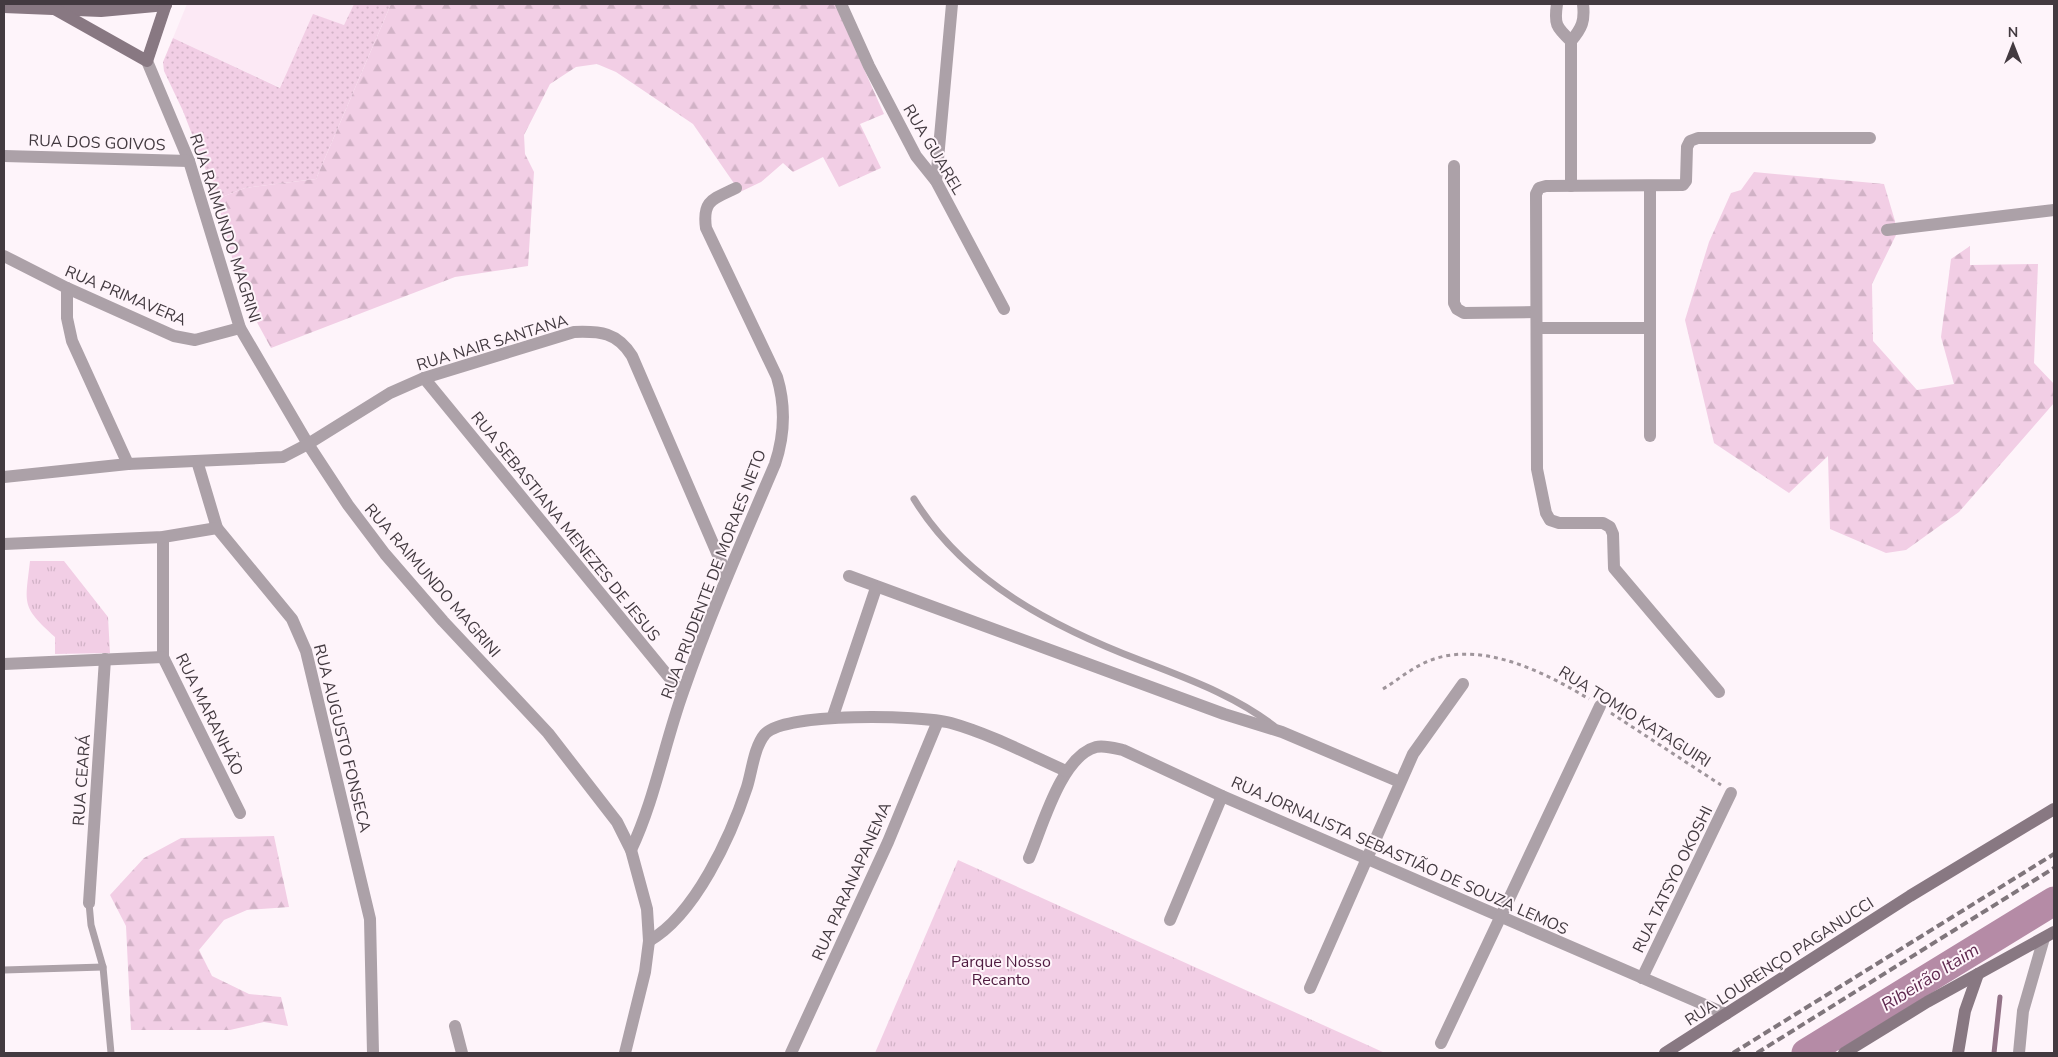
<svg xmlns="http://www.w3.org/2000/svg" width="2058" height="1057" viewBox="0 0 2058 1057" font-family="'Nunito Sans',sans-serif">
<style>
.built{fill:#fce9f5}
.grass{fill:url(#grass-dots)}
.forest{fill:url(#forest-firs)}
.park{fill:url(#park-tufts)}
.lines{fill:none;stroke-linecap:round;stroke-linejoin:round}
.stream{stroke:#937387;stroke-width:5}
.river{stroke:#b58ba6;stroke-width:29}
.path{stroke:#9f959b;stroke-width:3;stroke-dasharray:4 4;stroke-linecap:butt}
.lane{stroke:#aca1a8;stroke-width:7}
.street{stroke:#aca1a8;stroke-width:12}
.secondary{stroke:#887882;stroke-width:12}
.rail{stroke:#80767c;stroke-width:4;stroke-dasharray:8 4;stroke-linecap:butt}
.labels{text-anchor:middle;stroke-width:4;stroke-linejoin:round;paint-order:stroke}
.street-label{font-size:16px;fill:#433a40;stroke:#fef4fa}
.park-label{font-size:16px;fill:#4e1a3f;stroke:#fef4fa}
.water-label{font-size:18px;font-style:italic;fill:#602a50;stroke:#fef4fa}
</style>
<defs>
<pattern id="grass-dots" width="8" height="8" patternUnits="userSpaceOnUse" patternTransform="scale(1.25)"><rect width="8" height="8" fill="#f2cee5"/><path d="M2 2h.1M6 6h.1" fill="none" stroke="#d1b2c6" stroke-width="1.8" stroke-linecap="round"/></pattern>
<pattern id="forest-firs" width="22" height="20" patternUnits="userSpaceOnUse" patternTransform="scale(1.25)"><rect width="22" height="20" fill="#f2cee5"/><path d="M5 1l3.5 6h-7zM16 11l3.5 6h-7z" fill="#d1b2c6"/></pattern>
<pattern id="park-tufts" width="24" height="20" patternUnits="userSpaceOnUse" patternTransform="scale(1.25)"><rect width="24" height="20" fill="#f2cee5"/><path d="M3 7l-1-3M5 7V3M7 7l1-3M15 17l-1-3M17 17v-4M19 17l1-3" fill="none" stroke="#d1b2c6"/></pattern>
</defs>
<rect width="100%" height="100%" fill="#fef4fa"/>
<path class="built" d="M187,4h167l-10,21 -31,-10 -32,73 -108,-50z"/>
<path class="grass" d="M354,4h37l-75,175 -71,9 -28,11 -34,-88 -19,-40 -1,-9 10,-24 107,50 33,-74 31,11z"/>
<g class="forest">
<path d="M391,4h444l49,110 -24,10 21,44 -42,19 -16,-30 -30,15 -10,-9 -22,19 -21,10 -47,-68 -77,-52 -19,-8 -21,3 -26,17 -26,51 1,19 9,18 -6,94 -73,11 -184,71 -24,-44 -13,-39 -17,-66 28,-11 71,-9z"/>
<path d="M1754,172l130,12 11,37 1,14 -24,49 1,57 44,49 37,-6 -13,-47 10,-78 19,-13v19l68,-1 -4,99 20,21v19l-95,109 -53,38 -20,3 -56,-24 -2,-73 -39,37 -75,-50 -29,-123 24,-78 22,-49 10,-3z"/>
<path d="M274,836l15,71 -42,3 -23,10 -25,30 13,26 37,18 32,3 7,29 -24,-4 -34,8h-99l-5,-104 -16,-31 34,-37 37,-20z"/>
</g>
<g class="park">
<path d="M30,561h34l44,56 2,36 -55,1v-17c-34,-31 -30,-32 -25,-76z"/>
<path d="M958,860l427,193h-510z"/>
</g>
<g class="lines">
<g class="stream">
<path d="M1938,973l12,5"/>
<path d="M1994,1053l6,-56"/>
</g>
<path class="river" d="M1806,1053l248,-152"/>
<g class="path">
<path d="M1383,689c13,-8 25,-18 39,-25 53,-27 121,7 167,35"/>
<path d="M1611,713l110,72"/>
</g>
<g class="lane">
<path d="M914,499c51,83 139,128 228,162 46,18 92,34 132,65"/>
<path d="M89,903l2,22 12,42 8,86"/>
<path d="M4,970l99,-3"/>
</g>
<g class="street">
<path d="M841,4l28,62 47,90 20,25 68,128"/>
<path d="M1557,4c-3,20 -1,23 14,37"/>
<path d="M147,61l42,100 51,167 68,116 40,61 37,49 58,67 105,112 69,89 14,28 16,59 2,32 -4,31 -20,81"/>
<path d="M4,156l185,5"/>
<path d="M1454,166v137l3,6 7,4 72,-1"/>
<path d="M936,181l16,-177"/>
<path d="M1571,186v-145c11,-13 14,-20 12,-37"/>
<path d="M1887,230l167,-20"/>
<path d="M4,256l63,32 107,48 21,4 45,-12"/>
<path d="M67,288v30l5,23 56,123"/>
<path d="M1537,328h113"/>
<path d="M424,378l258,315"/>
<path d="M1650,436v-250"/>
<path d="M197,461l20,67 75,91 14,32 64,268 3,134"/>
<path d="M4,477l124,-13 155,-7 25,-13 82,-51 34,-15 150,-46c26,-1 43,0 58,24l95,220"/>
<path d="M163,537v120l77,156"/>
<path d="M4,544l159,-7 54,-9"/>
<path d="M849,576l375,138 58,18 118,50"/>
<path d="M4,664l159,-7"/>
<path d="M1719,692l-105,-124 -1,-34 -3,-7 -7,-4h-44l-9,-3 -4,-7 -9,-44 -1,-275 3,-6 7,-2 137,-1 3,-4 1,-34 3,-6 8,-3h172"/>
<path d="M833,716l43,-128"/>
<path d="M631,850c24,-51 33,-105 52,-158 27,-78 60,-153 92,-228 10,-30 11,-57 2,-87l-71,-149c-4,-29 8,-29 30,-40"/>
<path d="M1029,858c13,-30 32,-102 67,-111 8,-2 18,1 27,3l99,46 504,218"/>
<path d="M89,903l16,-244"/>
<path d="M1170,920l52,-124"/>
<path d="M649,941c46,-26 82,-105 98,-154 5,-16 7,-40 18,-53 20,-22 156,-19 186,-11 39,11 77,31 115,48"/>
<path d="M1642,978l89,-185"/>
<path d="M1310,988l103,-234 50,-70"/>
<path d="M455,1026l7,27"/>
<path d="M1441,1043l159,-337"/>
<path d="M791,1053l97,-211 50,-121"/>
<path d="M2019,1053l4,-42 21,-73"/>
</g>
<g class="secondary">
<path d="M4,7l97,4 65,-6"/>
<path d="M51,7l96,54 19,-57"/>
<path d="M1665,1053l245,-157 144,-87"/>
<path d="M1844,1053l83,-51 127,-70"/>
<path d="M1958,1053l7,-42 13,-37"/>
</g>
<g class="rail">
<path d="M1733,1053l321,-199"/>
<path d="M1757,1053l297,-185"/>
</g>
</g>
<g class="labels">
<g class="street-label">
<text transform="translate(97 142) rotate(2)" y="6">RUA DOS GOIVOS</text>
<text transform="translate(934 149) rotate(59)" y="6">RUA GUAREL</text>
<text transform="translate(226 228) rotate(72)" y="6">RUA RAIMUNDO MAGRINI</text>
<text transform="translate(126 295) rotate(23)" y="6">RUA PRIMAVERA</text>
<text transform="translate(492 342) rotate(-17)" y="6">RUA NAIR SANTANA</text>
<text transform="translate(566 526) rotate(51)" y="6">RUA SEBASTIANA MENEZES DE JESUS</text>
<text transform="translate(713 574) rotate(-69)" y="6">RUA PRUDENTE DE MORAES NETO</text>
<text transform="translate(433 580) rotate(49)" y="6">RUA RAIMUNDO MAGRINI</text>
<text transform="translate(210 714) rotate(64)" y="6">RUA MARANHÃO</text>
<text transform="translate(1635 716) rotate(32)" y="6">RUA TOMIO KATAGUIRI</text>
<text transform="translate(343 738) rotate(76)" y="6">RUA AUGUSTO FONSECA</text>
<text transform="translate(81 780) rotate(-86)" y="6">RUA CEARÁ</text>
<text transform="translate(1400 855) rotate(24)" y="6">RUA JORNALISTA SEBASTIÃO DE SOUZA LEMOS</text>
<text transform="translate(1672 879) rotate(-64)" y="6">RUA TATSYO OKOSHI</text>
<text transform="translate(851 881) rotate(-66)" y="6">RUA PARANAPANEMA</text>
<text transform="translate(1779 961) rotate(-33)" y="6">RUA LOURENÇO PAGANUCCI</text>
</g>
<g class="park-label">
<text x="1001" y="967">Parque Nosso<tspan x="1001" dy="18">Recanto</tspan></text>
</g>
<g class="water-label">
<text transform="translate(1930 977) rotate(-32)" y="6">Ribeirão Itaim</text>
</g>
</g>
<rect width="2058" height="1057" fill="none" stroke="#433a40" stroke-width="10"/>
<g transform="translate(2013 45)" stroke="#fef4fa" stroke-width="4" paint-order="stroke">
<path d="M0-4L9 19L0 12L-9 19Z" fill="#433a40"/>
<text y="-8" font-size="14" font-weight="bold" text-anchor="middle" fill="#433a40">N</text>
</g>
</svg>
